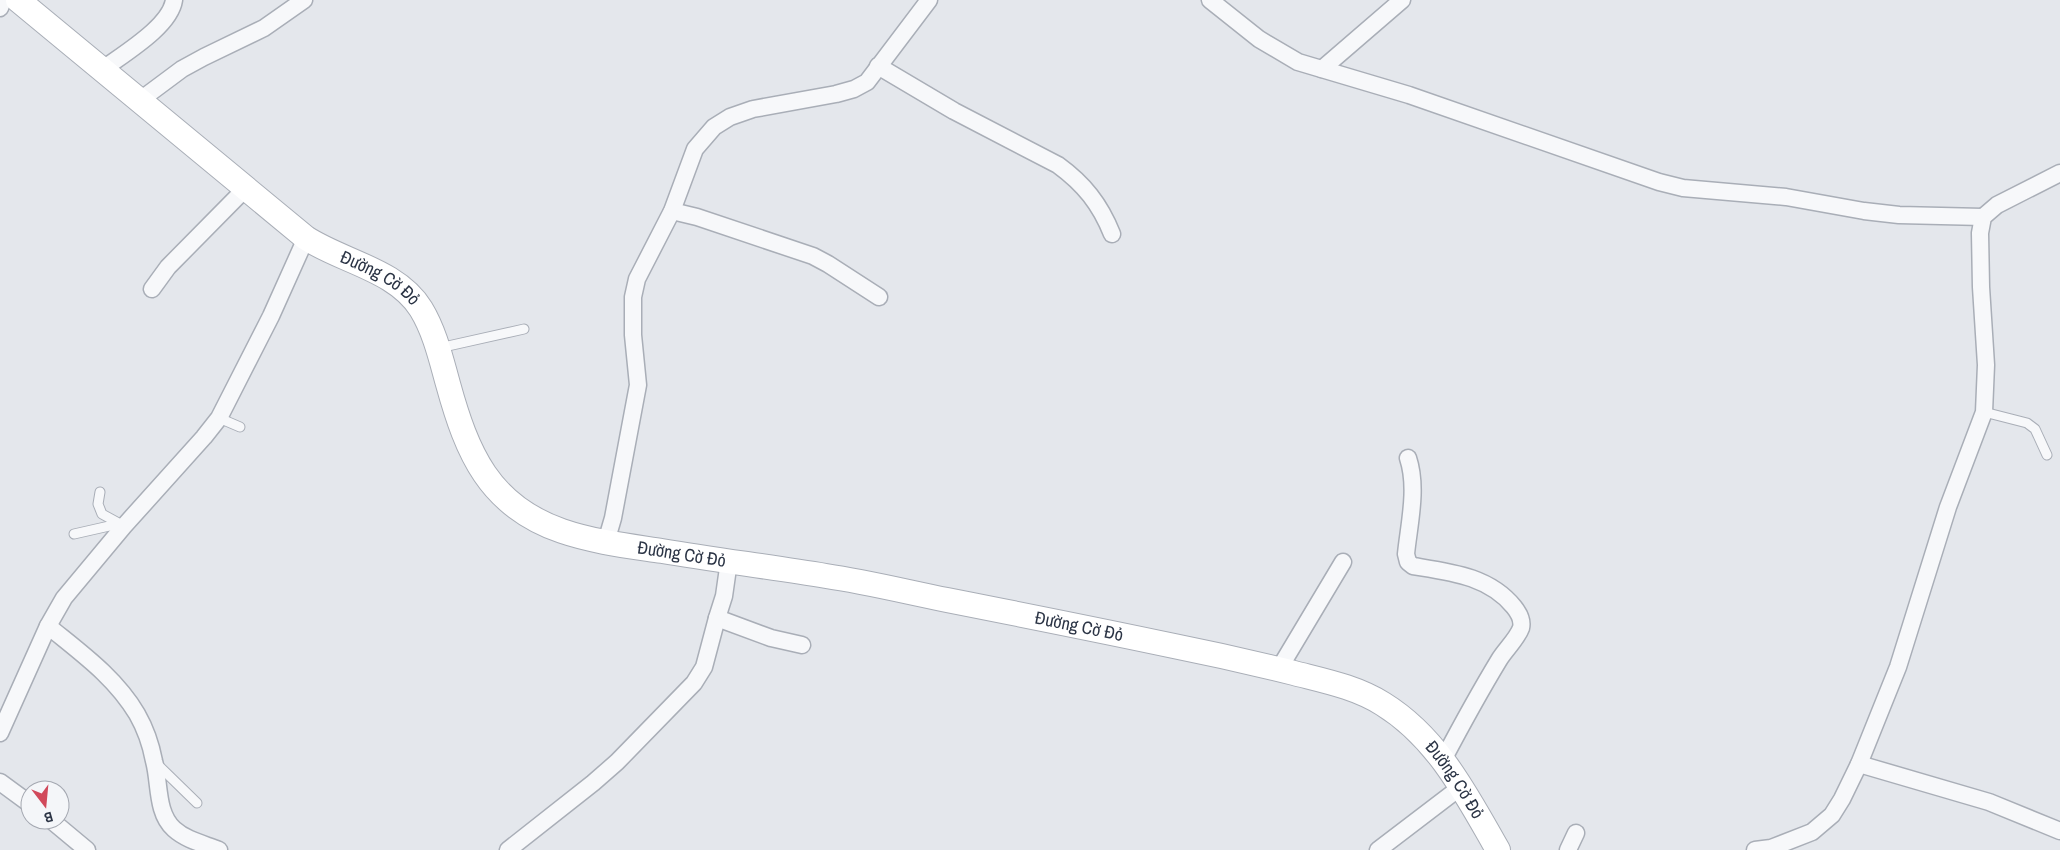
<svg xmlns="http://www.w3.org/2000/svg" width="2060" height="850" viewBox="0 0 2060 850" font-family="'Archivo Narrow',sans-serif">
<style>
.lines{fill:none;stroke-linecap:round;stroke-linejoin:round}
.lane-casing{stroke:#a9aeb7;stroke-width:11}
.street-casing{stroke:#a9aeb7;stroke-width:19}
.secondary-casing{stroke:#a9aeb7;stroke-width:26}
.lane{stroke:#f7f8fa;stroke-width:9}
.street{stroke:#f7f8fa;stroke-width:16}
.secondary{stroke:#fff;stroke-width:24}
.labels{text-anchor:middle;stroke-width:4;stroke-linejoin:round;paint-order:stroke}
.street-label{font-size:18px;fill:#2b3445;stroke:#f4f6f9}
</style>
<rect width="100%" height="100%" fill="#e4e7ec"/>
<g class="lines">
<g class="lane-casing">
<g id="lane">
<path d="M439,348l85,-19"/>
<path d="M1984,412l43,11 8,6 12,26"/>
<path d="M219,418l21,9"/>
<path d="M100,492l-2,12 4,10 22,12"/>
<path d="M74,534l44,-10"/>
<path d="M157,764l40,39"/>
</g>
</g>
<g class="street-casing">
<g id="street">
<path d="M1210,0l49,39 39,23 111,33 250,87 24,6 103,9 78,14 35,4 84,2"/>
<path d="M0,8l3,-8"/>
<path d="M878,66l76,45 104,54c26,19 42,39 54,69"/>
<path d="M1322,69l80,-69"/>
<path d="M102,70c21,-16 68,-43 72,-70"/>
<path d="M139,101l43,-32 22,-12 60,-29 40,-28"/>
<path d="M672,211l25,6 116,39 15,8 51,33"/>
<path d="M152,289l16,-22 77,-78"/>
<path d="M1408,458c10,30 1,66 -2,96l2,8 5,4c37,6 76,10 101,41 4,5 9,13 7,21 -4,11 -16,22 -22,32 -20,33 -38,66 -56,100"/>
<path d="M606,542l7,-24 25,-133 -5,-50v-38l4,-18 35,-68 23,-62 19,-22 16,-10 23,-8 83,-15 18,-5 13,-7 62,-82"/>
<path d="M729,561l-5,35 -7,22 54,20 31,7"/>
<path d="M48,626c33,27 67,51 89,88 8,14 14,31 17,47 6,22 2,52 20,68 12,11 30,15 45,21"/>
<path d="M1279,669l64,-107"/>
<path d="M0,733l48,-107 16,-28 60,-72 80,-89 15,-19 52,-102 35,-78"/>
<path d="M1859,764l130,38 71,29"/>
<path d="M0,782l30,22"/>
<path d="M51,820l36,30"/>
<path d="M508,850l85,-67 24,-21 77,-79 10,-16 13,-49"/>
<path d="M1378,850l84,-64"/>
<path d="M1568,850l8,-17"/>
<path d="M1755,850l16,-2 41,-16 20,-17 10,-16 17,-35 39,-97 50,-160 36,-95 2,-47 -5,-78 -1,-54 3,-16 14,-12 63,-32"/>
</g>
</g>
<g class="secondary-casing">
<g id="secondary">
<path id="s1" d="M18,0l288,238c37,24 91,32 115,71 14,23 20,50 27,75 19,69 41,122 114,147 32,11 67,15 100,20 54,9 109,16 164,25 41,6 81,16 121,24 76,15 152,30 227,46 40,8 80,17 120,27 31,8 62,14 89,31 55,34 84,92 115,146"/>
</g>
</g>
<use href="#lane" class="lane"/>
<use href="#street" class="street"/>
<use href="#secondary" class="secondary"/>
</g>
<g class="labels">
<g class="street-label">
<text dy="6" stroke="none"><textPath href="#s1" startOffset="458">Đường Cờ Đỏ</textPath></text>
<text dy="6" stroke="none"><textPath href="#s1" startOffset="908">Đường Cờ Đỏ</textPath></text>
<text dy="6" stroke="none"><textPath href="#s1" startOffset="1312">Đường Cờ Đỏ</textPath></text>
<text dy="6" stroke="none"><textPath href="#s1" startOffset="1732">Đường Cờ Đỏ</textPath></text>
</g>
</g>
<g transform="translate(45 805) rotate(164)"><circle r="24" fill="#f4f6f9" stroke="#a4a8b1"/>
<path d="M0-4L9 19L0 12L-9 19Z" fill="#d1495b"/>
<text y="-8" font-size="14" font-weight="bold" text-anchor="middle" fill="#2b3445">B</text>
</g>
</svg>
